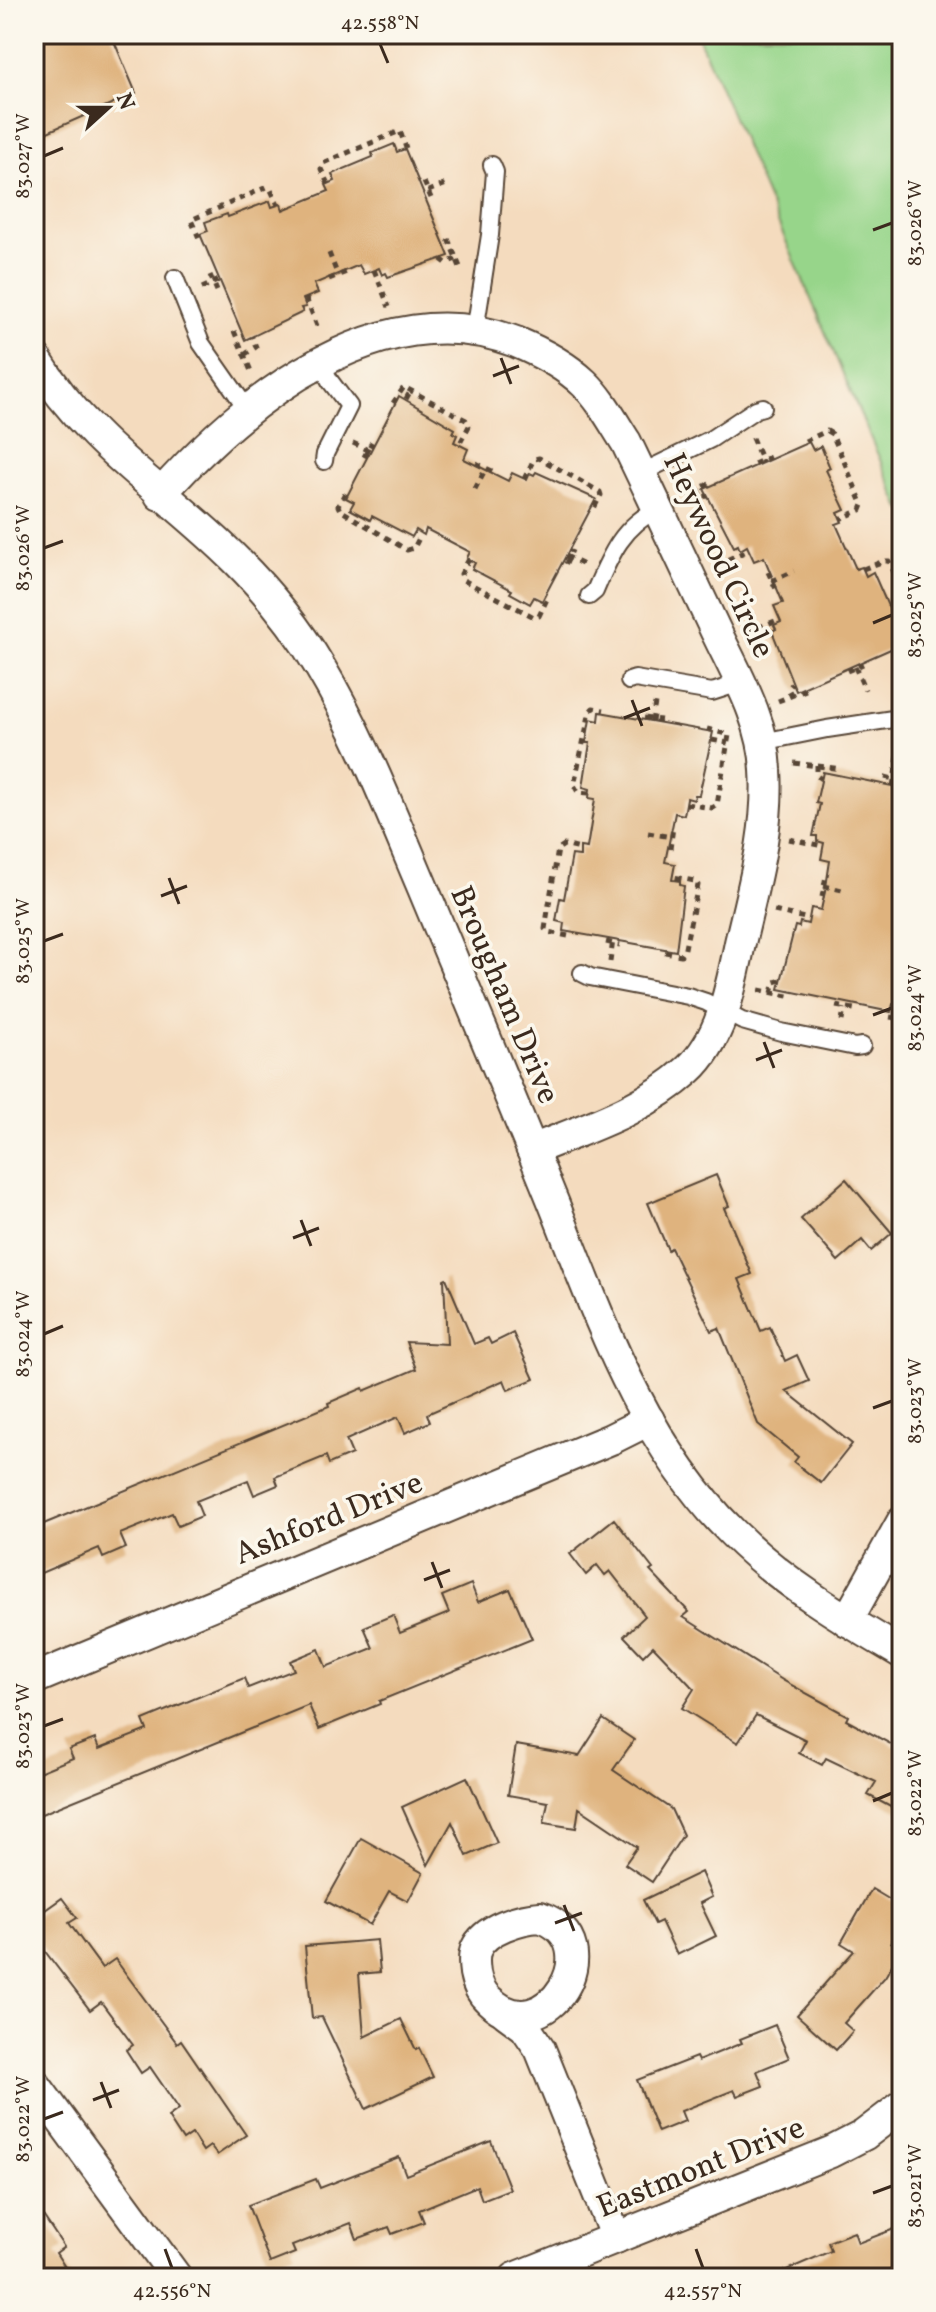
<svg xmlns="http://www.w3.org/2000/svg" width="936" height="2312" viewBox="0 0 936 2312" font-family="Vollkorn,serif">
<style>
.green{fill:#97d58a;stroke:#698054;stroke-width:2}
.building{fill:#dfb37e}
.lines{fill:none;stroke-linecap:round;stroke-linejoin:round}
.service-casing{stroke:#574536;stroke-width:20}
.minor-casing{stroke:#574536;stroke-width:34}
.path{stroke:#574536;stroke-width:5;stroke-dasharray:6 6;stroke-linecap:butt}
.service{stroke:#fff;stroke-width:16}
.minor{stroke:#fff;stroke-width:30}
.ticks{fill:none;stroke:#3b2a1e;stroke-width:3}
.labels{text-anchor:middle;stroke-width:7;stroke-linejoin:round;paint-order:stroke}
.street-label{font-size:32px;fill:#3b2a1e;stroke:#fbf7ec}
.neatline{fill:none;stroke:#3b2a1e;stroke-width:3}
.ticks-label{font-size:20px;text-anchor:middle;fill:#3b2a1e}
</style>
<rect width="100%" height="100%" fill="#fbf7ec"/>
<filter id="ink" filterUnits="userSpaceOnUse"><feTurbulence type="fractalNoise" baseFrequency=".0125" numOctaves="2"/><feDisplacementMap in="SourceGraphic" scale="16" xChannelSelector="R" yChannelSelector="G"/><feConvolveMatrix kernelMatrix="1 2 1 2 8 2 1 2 1" color-interpolation-filters="sRGB"/></filter>
<filter id="wash" filterUnits="userSpaceOnUse"><feTurbulence type="fractalNoise" baseFrequency=".006" numOctaves="4" result="noise"/><feDisplacementMap in="SourceGraphic" scale="32" xChannelSelector="R" yChannelSelector="G"/><feGaussianBlur stdDeviation="1.8" result="paint"/><feColorMatrix in="noise" values="0 0 0 0 0 0 0 0 0 0 0 0 0 0 0 0 0 1.4 0 .05"/><feComposite in="paint" operator="in"/></filter>
<g filter="url(#wash)">
<rect width="100%" height="100%" fill="#f4dbbe"/>
<path class="green" d="M697,34h205v477z"/>
<g id="blocks">
<g class="building">
<path d="M34,34h77l25,59 -102,45z"/>
<path d="M394,144l3,8 8,-3 44,107 -61,21 -2,-4 -4,2 -3,-7 -15,6 -5,-9 -45,19 4,9 -15,6 3,8 -5,1 2,4 -58,28 -45,-106 8,-3 -3,-9 22,-8 1,3 42,-16 2,6 9,-3 2,6 46,-19 -3,-6 9,-4 -3,-7 41,-17 -1,-4z"/>
<path d="M399,396l56,33 -2,4 4,2 -3,7 14,7 -4,10 44,22 4,-8 15,7 3,-7 4,2 2,-3 60,27 -54,102 -8,-4 -4,7 -20,-11 2,-3 -40,-21 3,-6 -8,-5 3,-6 -44,-23 -2,6 -8,-5 -4,7 -40,-21 -2,4 -20,-11 4,-7 -8,-4z"/>
<path d="M809,442l4,8 8,-4 9,22 -4,2 19,40 -7,3 4,9 -6,2 20,45 6,-2 4,9 7,-4 18,41 4,-1 7,15v17l-106,47 -24,-60 4,-2 -2,-4 7,-3 -7,-16 9,-3 -19,-46 -10,4 -7,-15 -7,4 -2,-5 -4,2 -30,-58z"/>
<path d="M600,712l113,20 -14,63h-4l-1,5 -7,-2 -3,17 -9,-2 -10,49 10,2 -3,16 8,1v4l4,1 -8,65 -113,-20 1,-8 -8,-2 4,-23 4,1 8,-44 8,1v-9l7,1 8,-49 -6,-1 1,-9 -7,-2 7,-44h-4l4,-24 9,2z"/>
<path d="M823,772l79,16v217l-9,-1 -2,8 -112,-23 16,-63 4,1 1,-5 8,2 3,-16 10,2 5,-23 4,-26 -9,-2 3,-16 -7,-2v-5h-4l7,-32 -4,-1z"/>
<path d="M716,1175l13,31 -5,2 28,66 -13,5 22,52 9,-4 15,34 12,-6 12,26 -23,10 66,53 -31,39 -27,-21 4,-5 -40,-33 -39,-96 -8,3 -40,-83 -3,2 -20,-47z"/>
<path d="M846,1179l46,54 -21,18 -9,-11 -24,21 -37,-42z"/>
<path d="M446,1278l28,66 14,-6 3,6 22,-11 21,46 -26,11 -4,-10 -77,34 3,8 -25,11 -7,-16 -52,23 6,14 -23,10 -3,-8 -51,21 3,8 -24,10 -6,-15 -52,21 6,15 -24,10 -6,-13 -52,21 6,14 -23,10 -4,-10 -65,28v-48l295,-122 -1,-3 35,-15 1,3 52,-22 -10,-27 41,2 -3,-65z"/>
<path d="M614,1519l39,50 -3,2 39,41 -6,5 101,64 64,35 -2,4 56,30v63l-34,-18 8,-13 -50,-24 -4,7 -23,-12 7,-13 -50,-25 -18,28 -56,-35 12,-19 -41,-43 -10,10 -19,-20 21,-20 -35,-45 -5,4 -8,-10 -11,10 -16,-21z"/>
<path d="M471,1584l7,18 32,-13 22,50 -153,62 1,3 -61,25 -10,-24 -275,112v-43l39,-16 -4,-9 26,-10 4,10 48,-19 -4,-10 101,-42 4,10 46,-18 -4,-9 29,-12 7,18 47,-19 -9,-21 29,-12 7,18 49,-20 -7,-17z"/>
<path d="M603,1719l31,21 -21,30 58,39 12,26 -31,47 -27,-18 12,-17 -58,-39 -3,20 -32,-5 4,-21 -40,-7 8,-50 63,11z"/>
<path d="M467,1777l30,66 -30,13 -15,-34 -24,43 -26,-58z"/>
<path d="M361,1838l62,35 -15,28 -19,-10 -19,34 -44,-24z"/>
<path d="M701,1872l11,25 -12,6 16,33 -39,19 -16,-34 -6,3 -12,-24z"/>
<path d="M872,1889l30,18v16l-11,19 11,6 -17,29 -41,46 9,8 -17,19 -39,-35 57,-64 -13,-8z"/>
<path d="M62,1898l15,20 -8,5 33,45 13,-9 62,84 4,-3 65,95 -29,20 -7,-9 -7,5 -11,-17 -9,6 -15,-23 11,-8 -29,-42 -9,6 -15,-23 7,-5 -32,-43 -11,8 -56,-73v-19z"/>
<path d="M377,1940l3,32 -21,2 5,63 37,-18 15,31 3,-2 14,29 -67,32 -44,-92 -10,1 -7,-72z"/>
<path d="M775,2025l14,33 -32,13 6,15 -26,10 -3,-6 -53,21 4,10 -27,11 -21,-52 59,-23 2,4 44,-18 -2,-4z"/>
<path d="M491,2141l19,48 -28,11 -5,-14 -58,24 5,12 -32,12 -3,-7 -32,12 -6,-16 -59,23 3,7 -25,10 -22,-58 68,-26 4,9 79,-31 7,18z"/>
<path d="M34,2202l30,45 -8,6 16,25h-38z"/>
<path d="M902,2226v40l-32,12h-102l63,-27 -3,-9 26,-10 4,11z"/>
</g>
</g>
</g>
<g filter="url(#ink)">
<use href="#blocks" fill-opacity="0" stroke="#574536" stroke-width="2"/>
<g class="lines">
<g class="service-casing">
<g id="service">
<path d="M175,278l26,65 46,66"/>
<path d="M475,331l15,-96 5,-63 -3,-7"/>
<path d="M321,363l9,18 19,25 -24,48 -1,7"/>
<path d="M641,473l70,-34 45,-30 7,-2"/>
<path d="M589,596l6,-5c15,-35 27,-65 63,-82"/>
<path d="M629,681l6,-2 77,13 28,-9"/>
<path d="M762,742l65,-13 66,-10"/>
<path d="M582,973l8,4 98,19 18,6 36,19 39,11 74,15 7,-1"/>
</g>
</g>
<g class="minor-casing">
<g id="minor">
<path d="M34,356c55,91 131,133 202,204 32,32 62,69 84,107 43,72 72,149 105,226 43,103 87,207 129,311 46,116 88,239 179,329 49,49 109,85 169,120"/>
<path d="M160,495c85,-96 221,-205 356,-153 24,10 49,23 68,41 17,16 29,39 42,59 29,60 57,120 86,181 21,46 52,95 54,147 4,58 -13,117 -26,173 -9,44 -18,96 -52,127 -44,40 -102,58 -156,80"/>
<path d="M847,1621l55,-99"/>
<path d="M34,1679l577,-240 38,-19"/>
<path d="M540,1917c74,25 5,138 -51,83 -8,-7 -12,-16 -14,-27 -1,-7 -2,-17 1,-24 9,-21 45,-31 64,-32z"/>
<path d="M506,2013l19,14 15,22 76,189"/>
<path d="M34,2083l143,195"/>
<path d="M515,2278l316,-126 33,-17 38,-29"/>
</g>
</g>
<g class="path">
<path d="M424,182l7,16"/>
<path d="M328,184l-7,-15 2,-6 77,-32 6,17"/>
<path d="M428,191l21,-8"/>
<path d="M199,238l-8,-18 76,-33 4,3 7,15"/>
<path d="M448,239l12,28 -1,5"/>
<path d="M329,253l9,23"/>
<path d="M441,259l5,4 10,-4"/>
<path d="M374,270l15,37"/>
<path d="M210,275l7,16"/>
<path d="M329,279l20,-8"/>
<path d="M202,288l17,-8"/>
<path d="M306,298l13,33"/>
<path d="M234,331l17,40"/>
<path d="M244,355l12,-8 -4,-10"/>
<path d="M406,399l5,-9"/>
<path d="M393,403l11,-16 62,33 3,6 -10,19"/>
<path d="M752,438l11,25"/>
<path d="M805,441l22,-10 5,3 31,71 -2,5 -21,9"/>
<path d="M353,443l17,8"/>
<path d="M364,457l8,-15"/>
<path d="M476,463l20,10"/>
<path d="M754,464l16,-7"/>
<path d="M524,479l10,-20 5,-1 61,34 1,3 -8,15"/>
<path d="M475,489l11,-21"/>
<path d="M698,489l3,8 7,-1"/>
<path d="M345,493l-7,13 2,4 67,40 7,-2 7,-14"/>
<path d="M682,496l32,-14"/>
<path d="M566,556l16,8"/>
<path d="M469,559l-8,15 2,6 71,37 5,-1 9,-19"/>
<path d="M566,564l6,-14"/>
<path d="M717,564l32,-14"/>
<path d="M863,569l21,-8h5l13,29"/>
<path d="M768,572l9,19"/>
<path d="M772,581l22,-10"/>
<path d="M747,632l33,-13"/>
<path d="M897,649l5,-3"/>
<path d="M855,667l10,23"/>
<path d="M847,671l16,-7"/>
<path d="M792,696l-4,-7 4,-5"/>
<path d="M778,701l28,-11"/>
<path d="M644,718l17,2"/>
<path d="M652,721l3,-18"/>
<path d="M712,740l16,3"/>
<path d="M794,763l47,6"/>
<path d="M817,765v11l4,3"/>
<path d="M885,777l17,4"/>
<path d="M893,786l5,-29"/>
<path d="M589,793l-11,-1 -4,-7 16,-74 3,-3 11,2"/>
<path d="M686,804l26,4 5,-3 12,-70 -25,-7"/>
<path d="M648,833l24,4"/>
<path d="M789,839l34,7"/>
<path d="M670,849l3,-22"/>
<path d="M824,886l23,5"/>
<path d="M822,897l4,-21"/>
<path d="M774,911l35,8"/>
<path d="M568,936l-20,-4 -3,-3 13,-80 6,-4 16,4"/>
<path d="M606,942l14,3"/>
<path d="M665,952l16,3 3,-2 14,-68 -3,-4 -22,-4"/>
<path d="M610,962l3,-22"/>
<path d="M759,990l34,7"/>
<path d="M772,993l3,-11 6,-2"/>
<path d="M836,1006l18,3"/>
<path d="M890,1017l12,2"/>
<path d="M842,1021l2,-13"/>
</g>
<use href="#service" class="service"/>
<use href="#minor" class="minor"/>
</g>
</g>
<path class="ticks" d="M380,44l8,19M44,156l19,-8M873,230l19,-7M501,358l10,26M493,376l26,-10M44,548l19,-7M873,623l19,-8M632,700l10,26M624,718l26,-10M169,878l10,26M161,896l26,-10M44,941l19,-7M873,1015l19,-7M764,1042l10,26M756,1060l26,-10M301,1220l10,26M293,1238l26,-10M44,1334l19,-8M873,1408l19,-7M432,1562l10,26M424,1580l26,-10M44,1726l19,-7M873,1801l19,-8M564,1905l10,26M555,1923l27,-10M101,2082l10,26M93,2100l26,-10M44,2119l19,-7M873,2193l19,-7M165,2249l7,19M696,2249l7,19"/>
<g class="labels">
<g class="street-label">
<text transform="translate(720 555) rotate(65)" y="11">Heywood Circle</text>
<text transform="translate(506 994) rotate(67)" y="11">Brougham Drive</text>
<text transform="translate(328 1517) rotate(-22)" y="11">Ashford Drive</text>
<text transform="translate(700 2166) rotate(-22)" y="11">Eastmont Drive</text>
</g>
</g>
<rect width="936" height="2312" fill="none" stroke="#fbf7ec" stroke-width="88"/>
<g transform="translate(108 108) rotate(69)" stroke="#fbf7ec" stroke-width="6" paint-order="stroke">
<path d="M0-6L14 30L0 20L-14 30Z" fill="#3b2a1e"/>
<text y="-12" font-size="22" font-weight="bold" text-anchor="middle" fill="#3b2a1e">N</text>
</g>
<rect x="44" y="44" width="848" height="2224" class="neatline"/>
<g class="ticks-label">
<text x="380" y="29">42.558°N</text>
<text transform="translate(22 156) rotate(-90)" y="7">83.027°W</text>
<text transform="translate(914 223) rotate(-90)" y="7">83.026°W</text>
<text transform="translate(22 548) rotate(-90)" y="7">83.026°W</text>
<text transform="translate(914 615) rotate(-90)" y="7">83.025°W</text>
<text transform="translate(22 941) rotate(-90)" y="7">83.025°W</text>
<text transform="translate(914 1008) rotate(-90)" y="7">83.024°W</text>
<text transform="translate(22 1334) rotate(-90)" y="7">83.024°W</text>
<text transform="translate(914 1401) rotate(-90)" y="7">83.023°W</text>
<text transform="translate(22 1726) rotate(-90)" y="7">83.023°W</text>
<text transform="translate(914 1793) rotate(-90)" y="7">83.022°W</text>
<text transform="translate(22 2119) rotate(-90)" y="7">83.022°W</text>
<text transform="translate(914 2186) rotate(-90)" y="7">83.021°W</text>
<text x="172" y="2297">42.556°N</text>
<text x="703" y="2297">42.557°N</text>
</g>
</svg>
